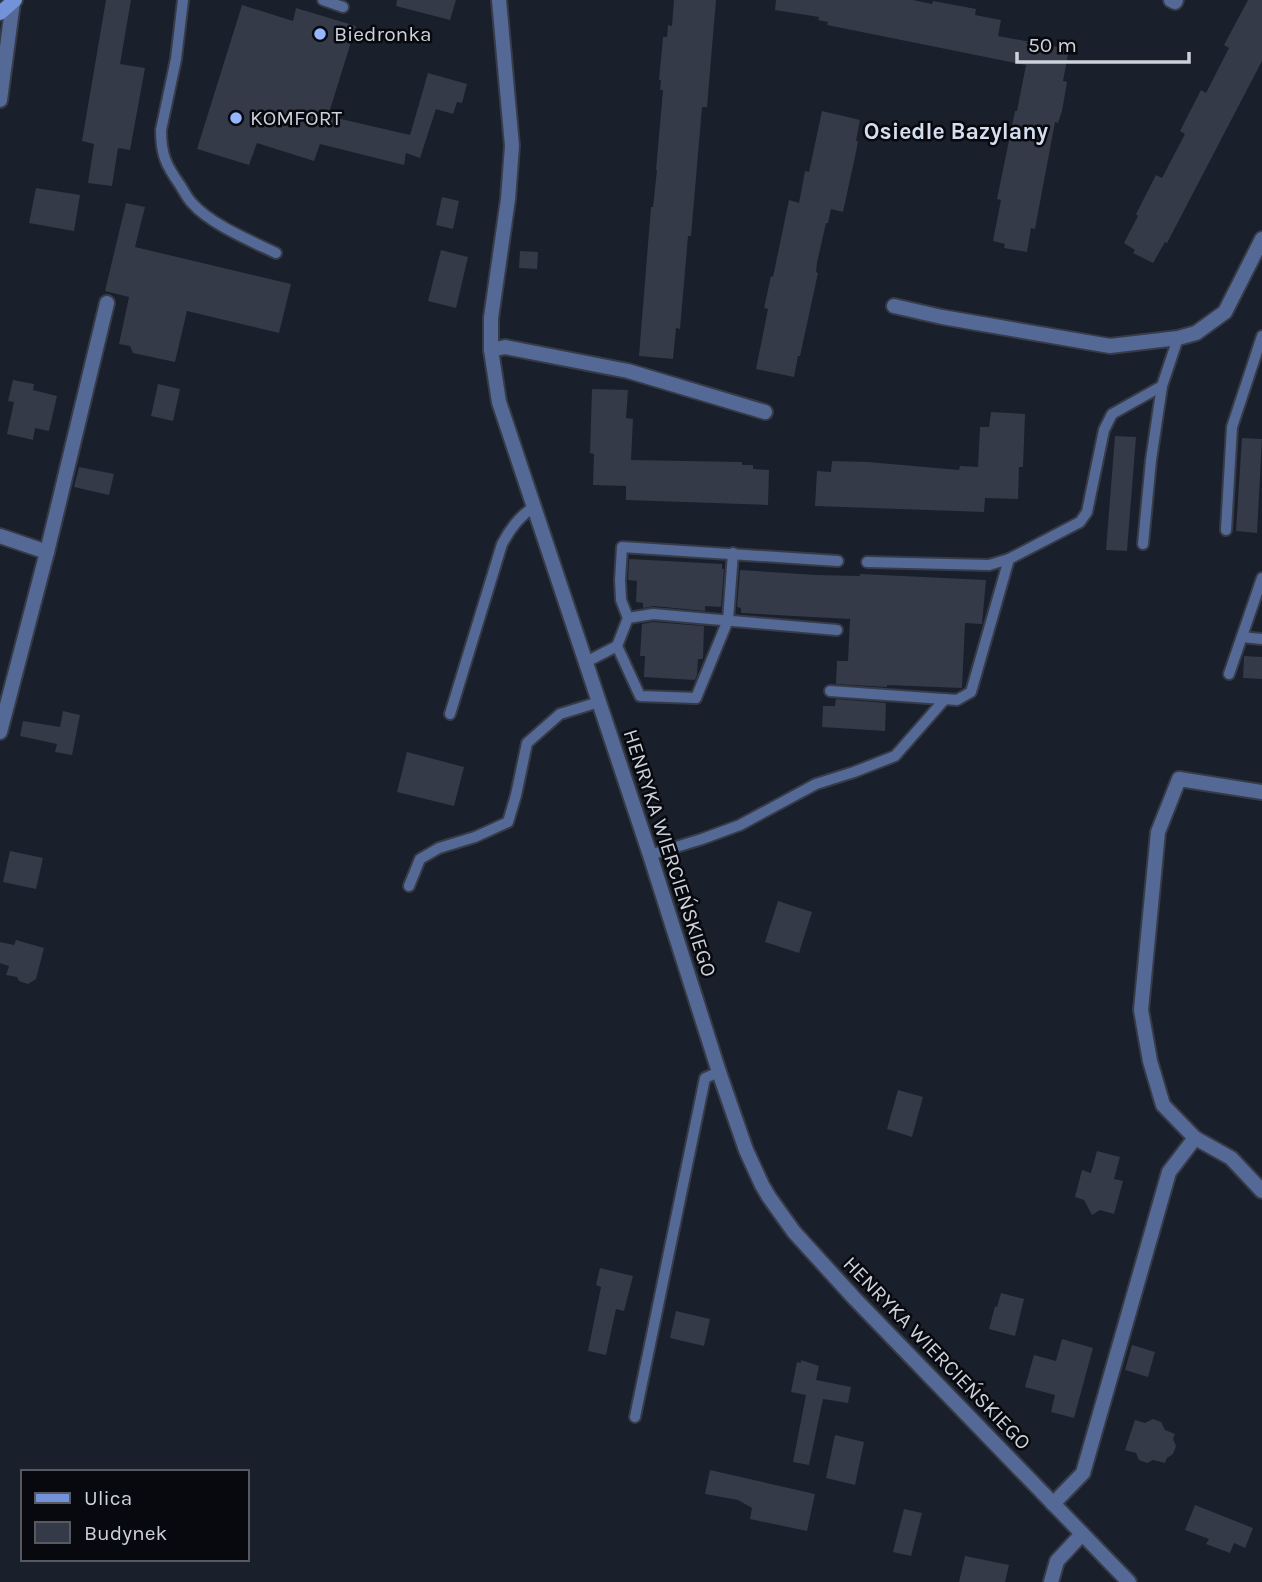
<svg xmlns="http://www.w3.org/2000/svg" width="1262" height="1582" viewBox="0 0 1262 1582" font-family="Karla,sans-serif">
<style>
.building{fill:#343a48}
.lines{fill:none;stroke-linecap:round;stroke-linejoin:round}
.service-casing{stroke:#363b47;stroke-width:14}
.minor-casing{stroke:#363b47;stroke-width:18}
.tertiary-casing{stroke:#363b47;stroke-width:18}
.secondary-casing{stroke:#363b47;stroke-width:18}
.service{stroke:#546995;stroke-width:10}
.minor{stroke:#546995;stroke-width:14}
.tertiary{stroke:#546995;stroke-width:14}
.secondary{stroke:#7292d9;stroke-width:14}
.poi-dot{fill:#95b6fd;stroke:#07090e;stroke-width:2.5}
.labels{text-anchor:middle;stroke-width:5;stroke-linejoin:round;paint-order:stroke}
.poi-label{font-size:21px;fill:#cdd1da;stroke:#07090e;text-anchor:start}
.street-label{font-size:21px;fill:#cdd1da;stroke:#07090e}
.neighbourhood-label{font-size:23px;font-weight:bold;fill:#d5deef;stroke:#07090e}
</style>
<rect width="100%" height="100%" fill="#191f2b"/>
<g class="building">
<path d="M106,0h25l-11,64 25,4 -15,82 -12,-2 -6,38 -24,-3 6,-39 -12,-3z"/>
<path d="M397,0h59l-6,20 -54,-14z"/>
<path d="M674,0h42l-9,107h-5l-11,129h-3l-8,93 -4,-1 -3,31 -34,-3 12,-149h2l4,-37h-1l7,-80h-3l1,-10h-2l4,-43h4l1,-12 4,1z"/>
<path d="M776,0h137l19,4 1,-3 43,8 -1,6 26,5 -3,16 71,13 -6,32 4,1 -5,29 -4,12 -3,-1 -20,107 -4,-1 -4,24 -23,-4 1,-4 -12,-3 8,-41 -4,-1 18,-88h2l9,-46 -199,-40 1,-3 -10,-2 1,-3 -44,-7z"/>
<path d="M1248,0h14v61l-95,182 -2,-1 -12,21 -20,-10 2,-3 -11,-7 14,-27 -2,-2 20,-39 6,3 23,-44 -5,-3 21,-41 5,3 23,-45 -5,-3z"/>
<path d="M242,5l51,16 3,-13 60,18 -28,90 82,19 18,-62 39,11 -5,19 -5,-1 -4,12 -17,-5 -16,49 -14,-5 -2,12 -84,-21 -6,17 -57,-18 -8,22 -52,-16z"/>
<path d="M822,111l38,9 -4,21h2l-2,11 -13,60 -12,-3 -3,14h-2l-9,40 -1,9 2,1 -18,83h-2l-4,21 -38,-8 12,-60 -4,-1 7,-32 2,1 16,-77 10,3 6,-32 4,1z"/>
<path d="M36,188l44,7 -6,36 -45,-8z"/>
<path d="M442,197l17,4 -6,28 -17,-4z"/>
<path d="M126,203l19,4 -10,40 156,37 -12,49 -92,-22 -12,51 -42,-9 -3,-7 -11,-2 10,-47 -24,-6z"/>
<path d="M441,250l27,7 -12,51 -28,-7z"/>
<path d="M520,251l18,1 -1,17 -18,-1z"/>
<path d="M13,380l21,4 -1,6 24,6 -8,35 -14,-3 -2,12 -26,-6 7,-32 -6,-1z"/>
<path d="M158,384l22,5 -7,32 -22,-5z"/>
<path d="M592,389l36,1 -2,28 7,1 -2,41 111,2v3h11v4l16,1 -1,35 -142,-5v-14l-33,-1 1,-31 -4,-1z"/>
<path d="M991,412l34,2 -2,53h-4l-1,32 -33,-1 -1,14 -169,-6 2,-35 14,1 1,-11 36,1 91,8 1,-4 18,1 2,-40h9z"/>
<path d="M1115,436l21,1 -9,114 -21,-1z"/>
<path d="M1242,438l20,1 -5,94 -21,-2z"/>
<path d="M79,467l35,7 -5,21 -35,-8z"/>
<path d="M629,559l93,5v5h2l-3,38 -16,-1v5l-51,-5 -11,2v-5l-7,-1 1,-21 -9,-1z"/>
<path d="M740,570l76,5 44,1v-2l126,6 -4,44 -17,-1 -3,65 -75,-3v2l-51,-3 1,-23h11l2,-42 -109,-6v-5l-4,-1z"/>
<path d="M653,622l51,4 -1,33h-5l-1,16 -2,5 -51,-3 1,-21h-5l2,-32z"/>
<path d="M1244,656l18,1v22l-19,-1z"/>
<path d="M836,699l50,4 -1,28 -63,-4 1,-21h12z"/>
<path d="M63,711l17,4 -8,40 -17,-3 2,-8 -37,-8 3,-15 37,6z"/>
<path d="M407,752l57,15 -10,39 -57,-14z"/>
<path d="M10,851l33,7 -7,31 -33,-7z"/>
<path d="M778,901l34,11 -13,41 -34,-11z"/>
<path d="M16,940l28,8 -8,31 -8,5 -9,-3 -2,-4 -11,-2 3,-9 -9,-3v-21l14,3z"/>
<path d="M898,1090l25,7 -11,40 -25,-8z"/>
<path d="M1097,1151l23,6 -6,22 9,2 -9,33 -14,-4 -8,5 -8,-15 -9,-3 7,-27 9,3z"/>
<path d="M600,1268l33,8 -9,35 -8,-2 -10,46 -18,-4 13,-64 -5,-2z"/>
<path d="M1001,1293l23,6 -9,37 -26,-7 6,-23 2,1z"/>
<path d="M676,1311l34,8 -6,27 -34,-8z"/>
<path d="M1062,1339l31,9 -19,70 -23,-6 4,-17 -30,-8 9,-32 22,6z"/>
<path d="M1132,1345l23,7 -7,25 -23,-7z"/>
<path d="M801,1360l18,6 -3,14 35,7 -3,16 -25,-4 -14,66 -16,-3 13,-67 -15,-3 6,-30 4,1z"/>
<path d="M1153,1419l8,3 4,8 10,4 -2,5 3,7 -3,8 -6,4 -2,5 -12,-3 -6,3 -8,-3 -3,-7 -11,-3 10,-30 10,3z"/>
<path d="M835,1435l29,7 -9,43 -29,-7z"/>
<path d="M710,1470l105,24 -8,37 -57,-12 2,-11 -14,-8 -33,-6z"/>
<path d="M1195,1505l58,23 -8,20 -11,-5 -4,10 -24,-9 3,-5 -24,-9z"/>
<path d="M904,1509l18,4 -11,43 -18,-4z"/>
<path d="M965,1556l44,9 -4,17h-46z"/>
</g>
<g class="lines">
<g class="service-casing">
<g id="service">
<path d="M183,0l-7,59 -15,71c0,25 5,35 19,55 4,6 7,13 12,18 18,21 59,38 84,50"/>
<path d="M323,0l20,7"/>
<path d="M1226,530l6,-103 30,-91"/>
<path d="M1143,544l8,-84 11,-74"/>
<path d="M867,562l122,3 20,-6"/>
<path d="M628,618l-7,-18 -1,-20 2,-33 216,14"/>
<path d="M1242,637l20,2"/>
<path d="M617,646l23,50 56,2 32,-78 5,-67"/>
<path d="M586,662l31,-16 11,-28 25,-4 184,16"/>
<path d="M1229,674l33,-96"/>
<path d="M830,691l127,9 14,-8 38,-133 71,-37 7,-10 17,-82 8,-16 50,-28 16,-48"/>
<path d="M450,714l52,-170c8,-15 17,-28 32,-37"/>
<path d="M650,855l52,-16 38,-14 76,-41 38,-12 41,-16 50,-57"/>
<path d="M409,886l11,-27 19,-11 36,-11 33,-15 8,-27 11,-52 33,-29 39,-12"/>
<path d="M635,1417l70,-339 14,-6"/>
</g>
</g>
<g class="minor-casing">
<g id="minor">
<path d="M1171,0l4,2 1,-2"/>
<path d="M0,100l13,-98"/>
<path d="M894,306l48,11 168,29 68,-8 18,-5 29,-21 37,-73"/>
<path d="M491,350l14,-3 123,24 137,41"/>
<path d="M0,536l47,16 -47,180"/>
<path d="M47,552l60,-249"/>
<path d="M1262,792l-83,-13 -21,53 -17,178 9,51 13,44 32,33 36,20 31,33"/>
<path d="M1053,1504l30,-31 86,-301 26,-34"/>
<path d="M1051,1582l6,-21 25,-27"/>
</g>
</g>
<g class="tertiary-casing">
<path id="tertiary" d="M499,0l13,146 -4,53 -17,119v32l8,52 151,453 69,217 27,78 16,35 7,12 25,35 61,67 274,283"/>
</g>
<g class="secondary-casing">
<path id="secondary" d="M0,13l15,-13"/>
</g>
<use href="#service" class="service"/>
<use href="#minor" class="minor"/>
<use href="#tertiary" class="tertiary"/>
<use href="#secondary" class="secondary"/>
</g>
<g class="poi-dot">
<circle cx="320" cy="34" r="7"/>
<circle cx="236" cy="118" r="7"/>
</g>
<g class="labels">
<g class="poi-label">
<text x="334" y="41">Biedronka</text>
<text x="250" y="125">KOMFORT</text>
</g>
<g class="street-label">
<text transform="translate(670 853) rotate(72)" y="7">HENRYKA WIERCIEŃSKIEGO</text>
<text transform="translate(937 1353) rotate(46)" y="7">HENRYKA WIERCIEŃSKIEGO</text>
</g>
<g class="neighbourhood-label">
<text x="956" y="139">Osiedle Bazylany</text>
</g>
</g>
<rect x="21" y="1470" width="228" height="91" fill="#07090e" stroke="#565960" stroke-width="2"/>
<rect x="35" y="1493" width="35" height="10" fill="#7292d9" stroke="#565960" stroke-width="2"/>
<text x="84" y="1505" font-size="21" fill="#cdd1da">Ulica</text>
<rect x="35" y="1522" width="35" height="21" fill="#343a48" stroke="#565960" stroke-width="2"/>
<text x="84" y="1540" font-size="21" fill="#cdd1da">Budynek</text>
<path d="M1017 52v10h172v-10" fill="none" stroke="#cdd1da" stroke-width="3.5"/>
<text x="1028" y="52" font-size="21" fill="#cdd1da" stroke="#07090e" stroke-width="5" paint-order="stroke">50 m</text>
</svg>
